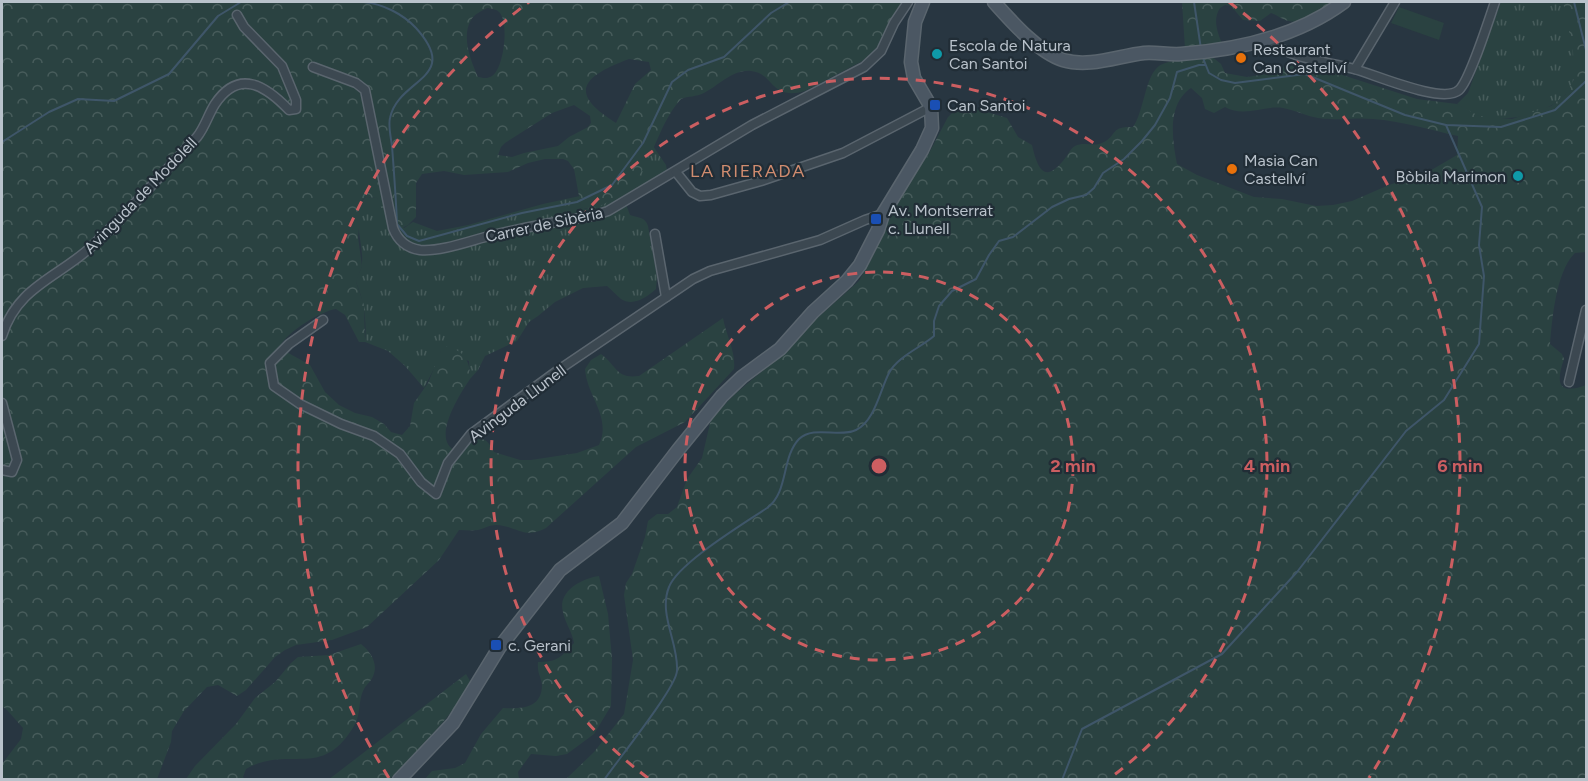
<svg xmlns="http://www.w3.org/2000/svg" width="1588" height="781" viewBox="0 0 1588 781" font-family="Figtree,sans-serif">
<style>
.grass{fill:url(#grass-tufts)}
.forest{fill:url(#forest-crowns);fill-rule:evenodd}
.park{fill:#2a4241}
.lines{fill:none;stroke-linecap:round;stroke-linejoin:round}
.stream{stroke:#3f5669;stroke-width:2}
.street-casing{stroke:#5a656e;stroke-width:11}
.secondary-casing{stroke:#5a656e;stroke-width:15}
.street{stroke:#3c4851;stroke-width:8}
.secondary{stroke:#4b5763;stroke-width:12}
.ring{fill:none;stroke:#cc5e61;stroke-width:3;stroke-dasharray:10 8}
.culture-dot{fill:#0f9aa8;stroke:#212d36;stroke-width:2}
.food-dot{fill:#e8710a;stroke:#212d36;stroke-width:2}
.transit-dot{fill:#1a4fb4;stroke:#212d36;stroke-width:2}
.labels{text-anchor:middle;stroke-width:4.5;stroke-linejoin:round;paint-order:stroke}
.poi-label{font-size:16px;fill:#b9c2cb;stroke:#212d36;text-anchor:start}
.street-label{font-size:16px;fill:#b9c2cb;stroke:#212d36}
.neighbourhood-label{font-size:18px;letter-spacing:1.5px;fill:#d08c6f;stroke:#212d36}
.centre{fill:#cc5e61;stroke:#212d36;stroke-width:3}
.ring-label{font-size:18px;text-anchor:middle;font-weight:bold;fill:#cc5e61;stroke:#212d36;stroke-width:4.5;stroke-linejoin:round;paint-order:stroke}
</style>
<defs>
<pattern id="grass-tufts" width="24" height="20" patternUnits="userSpaceOnUse" patternTransform="scale(1.5)"><rect width="24" height="20" fill="#2a4241"/><path d="M3 7l-1-3M5 7V3M7 7l1-3M15 17l-1-3M17 17v-4M19 17l1-3" fill="none" stroke="#475c5b"/></pattern>
<pattern id="forest-crowns" width="20" height="18" patternUnits="userSpaceOnUse" patternTransform="scale(1.5)"><rect width="20" height="18" fill="#2a4241"/><path d="M2 6a3 3 0 1 1 6 0M12 15a3 3 0 1 1 6 0" fill="none" stroke="#475c5b"/></pattern>
</defs>
<rect width="100%" height="100%" fill="#283641"/>
<g class="grass">
<path d="M1501,2h62c6,17 15,60 11,77 -9,33 -64,44 -92,38 -9,-2 -17,-8 -25,-13l11,-11z"/>
<path d="M653,146l13,19 1,6 -43,28 6,16c9,3 15,2 18,11l9,51 -1,12c-9,8 -23,18 -35,10 -5,-4 -9,-9 -14,-13l-24,2 -28,14 -17,14 -9,6 -12,19 -32,15 -7,14 -8,9 -1,-18 -28,-10 -1,6 -16,31 -19,-22 -17,-15 -23,-9c2,-21 -1,-41 -9,-60 1,-7 6,-12 6,-19 2,-17 -12,-53 4,-66l11,1 6,9 21,21 9,-6 24,9 31,-6 75,-21 37,-8 1,11 5,2c39,-14 49,-27 67,-63z"/>
</g>
<g class="forest">
<path d="M2,2h900l-28,53 -69,36c-35,10 -31,-18 -54,-20 -18,-2 -33,15 -47,22 -8,4 -16,3 -23,6 -21,23 -26,55 -44,79 -9,12 -41,37 -56,29l-7,-38 -6,-8 -5,-2h-18l-17,4 -20,9 -44,3 -20,-4 -22,3 -6,9v34l-8,8 -10,5 -12,-11 -9,-21 -11,-1 -4,3 -4,37 4,29 -6,16 8,23 1,37h-6l-14,-27 -9,-6c-15,2 -49,23 -55,36l2,5 27,15 15,27 14,13 16,8 17,4 12,7 7,8 11,3 8,-9 4,-23 14,-20 15,-37c20,3 28,14 27,33 -10,15 -40,61 -14,72 19,-6 25,-24 38,1l26,8h11l46,-7 22,-8c13,-28 -12,-48 -14,-76l6,-9 10,-6c16,12 15,25 38,22l84,-58c3,17 13,34 11,51l-49,53 -49,25 -90,81c-23,12 -28,-2 -50,-3 -6,0 -11,3 -18,5 -6,1 -13,0 -19,0l-20,30 -72,67 -35,13 -36,5 -11,5 -10,7 -29,33 -9,6 -19,-11 -11,2 -23,24 -12,20 -1,11 -14,37 -155,1v-16l19,-25 2,-11 -16,-18 -5,-4zM487,8c6,1 10,1 13,5 9,11 4,55 -8,63 -5,3 -8,2 -14,1 -7,-16 -17,-40 -7,-57 3,-6 11,-9 16,-12zM629,59l20,3 2,8 -16,14 -19,39c-50,-31 -32,-47 13,-64zM574,105l16,11 1,7 -3,4 -19,10 -11,9 -34,7 -12,4 -14,-2 3,-8 4,-4 47,-30z"/>
<path d="M1182,2h150c-12,7 -28,23 -43,19 -7,-1 -11,-6 -18,-8l-11,8 -17,-1 -12,-14 -6,-1 -5,3c-8,12 -2,26 3,38l-38,3z"/>
<path d="M1563,2h23v250l-11,1c-19,18 -23,67 -25,91l12,10 2,5c-8,23 -7,37 22,26v394l-1021,1 29,-28 30,-38 9,-54 -9,-65 2,-12 6,-9 13,-37 3,-16 9,-7h11l9,-7 10,-28 15,-21 9,-39 24,-25 48,-40 21,-24 55,-49 15,-27 24,-56 30,-43 20,-38 7,-7 11,-4 41,12 11,19 14,8c6,27 14,39 34,12 3,-4 5,-9 9,-11 9,-5 18,1 27,-3 16,-7 7,-17 31,-16 11,-15 12,-51 26,-61 10,-7 38,-8 51,-11l11,9 4,9 22,4 26,-4 15,-8h11l31,6 87,28 40,5 22,12 33,3 39,-13 14,-11 9,-15 -1,-29zM1191,88l11,10 3,11 9,4 11,-6c20,11 38,-2 58,1 12,2 23,8 35,10 18,3 37,-1 55,1 29,2 57,11 85,17l-1,19 -29,17 -39,13 -37,16 -19,4 -17,1 -34,-7 -28,-2 -57,-22 -20,-11c-5,-25 -10,-60 14,-76z"/>
<path d="M599,576l9,38 4,45 -1,47 -17,28 -27,20 -11,2 -25,-2 -13,18 1,7h-94l7,-8 23,-3 10,-5 16,-29 22,-26c17,1 39,1 39,-23 -1,-9 -5,-11 -4,-23 20,0 23,-5 36,-19 -2,-12 -9,-20 -11,-31 -6,-21 20,-34 36,-36z"/>
<path d="M361,644c11,9 19,22 10,36 -2,3 -6,6 -8,11 -5,11 -2,24 -9,35 -33,55 -63,18 -108,43l-3,8 2,2h-59l9,-13 41,-42 19,-26 20,-16 16,-19 7,-6 31,-2z"/>
<path d="M466,674l4,7c-10,29 -58,74 -80,98l-62,1z"/>
</g>
<path class="park" d="M1399,7l45,16 -5,17 -48,-17z"/>
<g class="lines">
<g class="stream">
<path d="M364,2c19,2 39,12 52,26 46,51 -18,50 -26,90 -2,8 1,20 2,28 2,26 4,52 5,78l10,12 12,5 103,-28 55,-11 35,-17 31,-42 29,-61 16,-12 36,-13 47,-44 18,-11"/>
<path d="M1194,2l7,47"/>
<path d="M1574,2l12,48"/>
<path d="M1203,58l6,15 12,7 14,3 70,-9 100,41 41,10 55,2 54,-17 31,-29v-5"/>
<path d="M2,142l47,-30 29,-13 36,2 55,-27 49,-58 23,-14"/>
<path d="M604,780c13,-19 72,-92 73,-109 2,-27 -19,-57 -8,-84 9,-24 76,-64 98,-79 22,-16 14,-50 32,-69 15,-14 40,-1 57,-9 19,-9 24,-40 33,-57 8,-16 31,-25 45,-37v-15l5,-15 13,-15 24,-12 13,-24 10,-14 14,-4 39,-30 17,-8 17,-4 8,-7 9,-15 21,-14 18,-18 13,-16 15,-27 7,-26 22,-7h6"/>
<path d="M1062,780l20,-51 140,-75 75,-82 109,-141 38,-31 35,-56 5,-68 -5,-31 3,-38 -36,-82"/>
</g>
<g class="street-casing">
<g id="street">
<path d="M1262,43c13,1 22,8 34,12 18,6 39,9 58,14 20,5 89,36 105,21 11,-10 30,-71 36,-88"/>
<path d="M313,67l43,16 9,7 28,138c5,13 14,20 27,22 21,2 52,-10 73,-15 33,-8 67,-14 100,-19l15,-5 144,-86 112,-58 17,-16 13,-28 14,-21"/>
<path d="M1355,69l40,-67"/>
<path d="M676,172l16,20 8,4 11,-1 50,-14 82,-28 88,-46"/>
<path d="M655,234l11,63"/>
<path d="M323,320l-34,24 -19,19 4,23 26,18 41,20 33,12 26,18 21,28 15,12 12,-31 23,-29 86,-63 136,-92 17,-8 110,-31 45,-20 18,-6"/>
<path d="M2,336c15,-49 55,-58 89,-89 37,-35 71,-72 106,-110 8,-10 11,-22 18,-33 24,-36 51,-18 74,6l7,-1v-9l-14,-34 -38,-39 -7,-12"/>
<path d="M1569,382l17,-72"/>
<path d="M2,403l15,57 -5,12 -10,-2"/>
</g>
</g>
<g class="secondary-casing">
<g id="secondary">
<path d="M994,2c17,19 44,50 69,58 26,8 55,-4 81,-7 13,-1 25,2 37,1 56,-4 117,-18 163,-52"/>
<path d="M399,780l54,-57 46,-75 61,-78 62,-47 56,-73 44,-54 20,-19 38,-28 33,-37 34,-31 13,-16 18,-35 5,-16 39,-64 10,-22 -1,-21 -17,-29 -3,-16 4,-40 8,-20"/>
</g>
</g>
<use href="#street" class="street"/>
<use href="#secondary" class="secondary"/>
</g>
<g class="ring">
<circle cx="879" cy="466" r="194"/>
<path d="M648 778A388 388 0 1 1 1110 778"/>
<path d="M389 778A581 581 0 0 1 529 2M1229 2A581 581 0 0 1 1369 778"/>
</g>
<g class="culture-dot">
<circle cx="937" cy="54" r="6"/>
<circle cx="1518" cy="176" r="6"/>
</g>
<g class="food-dot">
<circle cx="1241" cy="58" r="6"/>
<circle cx="1232" cy="169" r="6"/>
</g>
<g class="transit-dot">
<rect x="929" y="99" width="12" height="12" rx="3"/>
<rect x="870" y="213" width="12" height="12" rx="3"/>
<rect x="490" y="639" width="12" height="12" rx="3"/>
</g>
<g class="labels">
<g class="poi-label">
<text x="949" y="51">Escola de Natura<tspan x="949" dy="18">Can Santoi</tspan></text>
<text x="1253" y="55">Restaurant<tspan x="1253" dy="18">Can Castellví</tspan></text>
<text x="947" y="111">Can Santoi</text>
<text x="1244" y="166">Masia Can<tspan x="1244" dy="18">Castellví</tspan></text>
<text x="1506" y="182" text-anchor="end">Bòbila Marimon</text>
<text x="888" y="216">Av. Montserrat<tspan x="888" dy="18">c. Llunell</tspan></text>
<text x="508" y="651">c. Gerani</text>
</g>
<g class="street-label">
<text transform="translate(140 195) rotate(-46)" y="6">Avinguda de Modolell</text>
<text transform="translate(544 224) rotate(-12)" y="6">Carrer de Sibèria</text>
<text transform="translate(517 403) rotate(-37)" y="6">Avinguda Llunell</text>
</g>
<g class="neighbourhood-label">
<text x="748" y="177">LA RIERADA</text>
</g>
</g>
<circle cx="879" cy="466" r="9" class="centre"/>
<g class="ring-label">
<text x="1073" y="472">2 min</text>
<text x="1267" y="472">4 min</text>
<text x="1460" y="472">6 min</text>
</g>
<rect width="1588" height="781" fill="none" stroke="#b9c2cb" stroke-width="6"/>
</svg>
